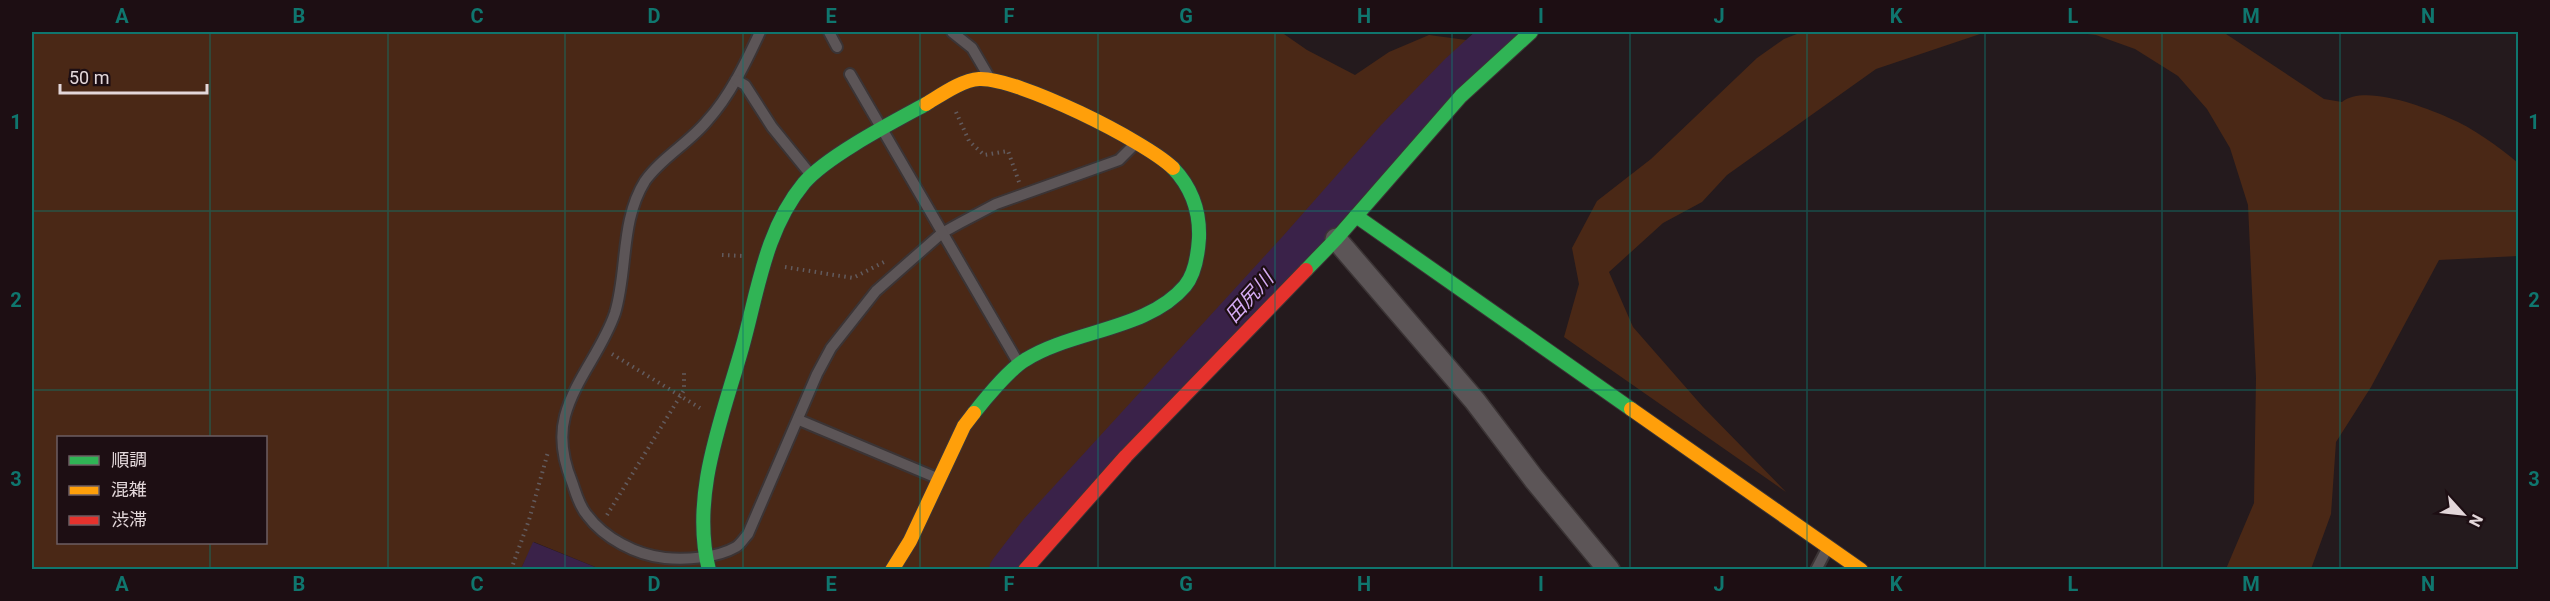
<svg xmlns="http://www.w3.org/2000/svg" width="2550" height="601" viewBox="0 0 2550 601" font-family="Roboto,'Noto Sans JP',sans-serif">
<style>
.green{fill:#4a2816;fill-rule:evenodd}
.water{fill:#3a2249}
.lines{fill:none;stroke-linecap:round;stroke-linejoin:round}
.river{stroke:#3a2249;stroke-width:34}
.lane-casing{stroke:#3b3435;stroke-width:14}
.street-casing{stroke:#3b3435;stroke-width:24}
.fast-casing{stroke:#3b3435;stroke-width:16}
.slow-casing{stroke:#3b3435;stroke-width:16}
.jam-casing{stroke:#3b3435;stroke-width:16}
.path{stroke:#625b5e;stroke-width:4;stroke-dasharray:1.5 4.5;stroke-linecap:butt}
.lane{stroke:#5c5557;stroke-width:10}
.street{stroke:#5c5557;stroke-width:21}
.fast{stroke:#30b455;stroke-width:14}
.slow{stroke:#ff9f0a;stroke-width:14}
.jam{stroke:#e5322d;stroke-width:14}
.grid{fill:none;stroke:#0f766e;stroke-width:1.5;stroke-opacity:0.55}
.labels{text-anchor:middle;stroke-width:4.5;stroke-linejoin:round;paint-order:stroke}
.water-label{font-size:20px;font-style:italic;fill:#d4abf3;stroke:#1d0e13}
.neatline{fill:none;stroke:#0f766e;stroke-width:2}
.grid-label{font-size:20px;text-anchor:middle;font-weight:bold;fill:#0f766e}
</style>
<rect width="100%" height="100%" fill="#241a1d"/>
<g class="green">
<path d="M32,32h1249l26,18 48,25 34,-23 40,-17 67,9 -119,119 -366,406h-411l-66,-27 -13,27 -489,1zM58,438h208v104h-208z"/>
<path d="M1802,32h184l-110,37 -149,106 -25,27 -39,21 -54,49 24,55 70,80 83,85 -222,-155 15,-53 -7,-36 25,-47 54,-42 106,-101 27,-19z"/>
<path d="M2070,32h153l101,67 18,3c23,-18 82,5 107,16 24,10 49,28 69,45v93l-79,4 -68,127 -35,55 -5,72 -20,55h-85l28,-66 2,-125 -8,-173 -18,-57 -23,-39 -29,-33 -43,-27 -39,-14z"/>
</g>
<path class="water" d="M533,542l67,27h-79z"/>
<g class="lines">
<path class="river" d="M1006,570l30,-39 260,-284 98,-111 63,-65 43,-39"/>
<g class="lane-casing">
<g id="lane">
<path d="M760,32c-14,30 -30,64 -53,89 -18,22 -46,37 -62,60 -25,40 -17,89 -30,132 -12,36 -40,66 -50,103 -6,23 -2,44 7,66 4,11 7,24 15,33 17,23 49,40 78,43 21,2 52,0 71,-11 5,-3 8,-9 12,-13l69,-160 14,-26 45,-57 66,-58 18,-10 36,-19 123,-44 16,-16"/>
<path d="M829,32l8,15"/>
<path d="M952,32l20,16 17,29"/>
<path d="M850,74l169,290"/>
<path d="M736,80l9,5 27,42 39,48"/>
<path d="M799,420l138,58"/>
<path d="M1816,570l12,-23"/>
</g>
</g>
<g class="street-casing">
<path id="street" d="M1336,239l139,162 59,78 75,91"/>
</g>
<g class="fast-casing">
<g id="fast">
<path d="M1356,216l275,193"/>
<path d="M1306,270l30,-31 125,-143 70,-64"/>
<path d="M974,413c11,-14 36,-44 51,-53 47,-30 123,-30 160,-74 10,-12 13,-32 14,-48 1,-27 -7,-50 -26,-70"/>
<path d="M709,570c-19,-74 13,-151 33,-222 16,-57 23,-118 62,-165 23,-27 89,-61 122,-79"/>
</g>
</g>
<g class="slow-casing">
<g id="slow">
<path d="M926,104c15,-9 36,-24 53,-25 38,-2 166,62 194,89"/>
<path d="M1631,409l230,161"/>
<path d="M892,570l18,-29 54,-115 10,-13"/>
</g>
</g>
<g class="jam-casing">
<path id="jam" d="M1025,570l101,-114 180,-186"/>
</g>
<g class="path">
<path d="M956,112l13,29 15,14 24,-4 11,31"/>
<path d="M722,255l21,1"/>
<path d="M785,267l68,11 33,-17"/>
<path d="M612,354l88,54"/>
<path d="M607,515l77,-125v-20"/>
<path d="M511,570l18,-50 19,-68"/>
</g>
<use href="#lane" class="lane"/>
<use href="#street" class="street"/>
<use href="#fast" class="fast"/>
<use href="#slow" class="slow"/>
<use href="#jam" class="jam"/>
</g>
<path class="grid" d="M210,32v406M388,32v538M565,32v538M743,32v538M920,32v538M1098,32v538M1275,32v538M1452,32v538M1630,32v538M1807,32v538M1985,32v538M2162,32v538M2340,32v538M32,211h2486M32,390h2486M210,542v28"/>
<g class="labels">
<g class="water-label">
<text transform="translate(1249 297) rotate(-48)" y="7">田尻川</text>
</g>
</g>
<rect width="2550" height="601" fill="none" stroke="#1d0e13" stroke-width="66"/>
<rect x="57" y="436" width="210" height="108" fill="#1d0e13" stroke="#6c5e63" stroke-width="1.5"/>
<rect x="69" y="456" width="30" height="9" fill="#30b455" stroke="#6c5e63" stroke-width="1.5"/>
<text x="111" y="466" font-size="18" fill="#e3d7da">順調</text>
<rect x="69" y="486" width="30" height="9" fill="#ff9f0a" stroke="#6c5e63" stroke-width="1.5"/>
<text x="111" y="496" font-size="18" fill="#e3d7da">混雑</text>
<rect x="69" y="516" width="30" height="9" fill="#e5322d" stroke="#6c5e63" stroke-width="1.5"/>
<text x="111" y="526" font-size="18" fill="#e3d7da">渋滞</text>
<g transform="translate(2463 514) rotate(117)" stroke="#1d0e13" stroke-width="4.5" paint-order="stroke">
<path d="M0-4.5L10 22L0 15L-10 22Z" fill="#e3d7da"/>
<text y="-9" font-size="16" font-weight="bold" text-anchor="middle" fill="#e3d7da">N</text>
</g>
<path d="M60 84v9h147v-9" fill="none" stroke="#e3d7da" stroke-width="3"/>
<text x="69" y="84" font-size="18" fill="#e3d7da" stroke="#1d0e13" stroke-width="4.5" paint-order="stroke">50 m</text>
<rect x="33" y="33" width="2484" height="535" class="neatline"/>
<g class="grid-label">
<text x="122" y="23">A</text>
<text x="299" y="23">B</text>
<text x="477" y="23">C</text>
<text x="654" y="23">D</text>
<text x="831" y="23">E</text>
<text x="1009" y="23">F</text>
<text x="1186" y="23">G</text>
<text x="1364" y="23">H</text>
<text x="1541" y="23">I</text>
<text x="1719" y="23">J</text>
<text x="1896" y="23">K</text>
<text x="2073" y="23">L</text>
<text x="2251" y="23">M</text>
<text x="2428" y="23">N</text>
<text x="16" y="129">1</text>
<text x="2534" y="129">1</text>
<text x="16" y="307">2</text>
<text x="2534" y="307">2</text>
<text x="16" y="486">3</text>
<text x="2534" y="486">3</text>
<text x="122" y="591">A</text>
<text x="299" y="591">B</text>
<text x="477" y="591">C</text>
<text x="654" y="591">D</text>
<text x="831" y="591">E</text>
<text x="1009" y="591">F</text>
<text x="1186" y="591">G</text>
<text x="1364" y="591">H</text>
<text x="1541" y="591">I</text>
<text x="1719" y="591">J</text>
<text x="1896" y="591">K</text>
<text x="2073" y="591">L</text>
<text x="2251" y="591">M</text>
<text x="2428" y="591">N</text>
</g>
</svg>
